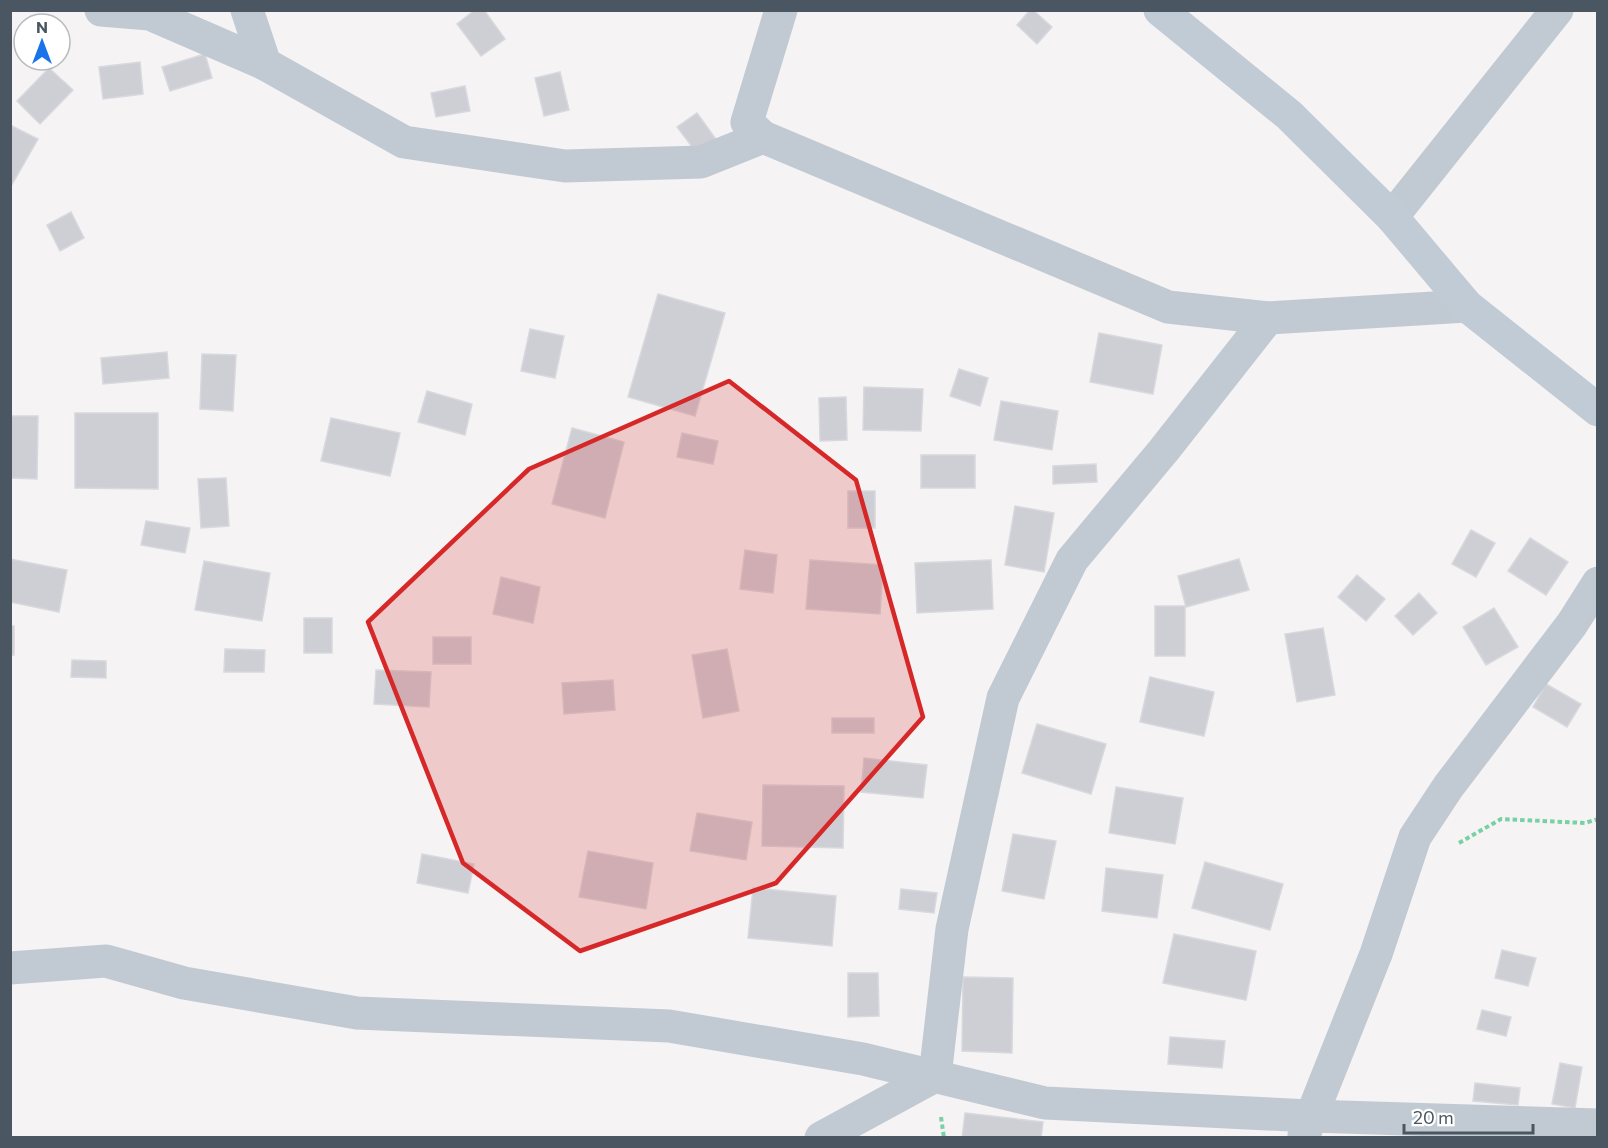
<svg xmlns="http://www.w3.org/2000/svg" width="1608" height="1148" viewBox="0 0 1608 1148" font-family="Commissioner,sans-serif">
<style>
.building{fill:#cdcfd5;stroke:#d7d9de;stroke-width:1.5}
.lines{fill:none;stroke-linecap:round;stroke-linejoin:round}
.path{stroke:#7ad0a6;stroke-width:4;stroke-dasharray:4.5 3;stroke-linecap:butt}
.street{stroke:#c1cad2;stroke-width:33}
.secondary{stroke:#c1cbd6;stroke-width:33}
.marked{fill:#d62828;fill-opacity:0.2;stroke:#d62828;stroke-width:4.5;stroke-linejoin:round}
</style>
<rect width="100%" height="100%" fill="#f5f3f3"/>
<g class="building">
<path d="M475,10h9l21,29 -24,17 -24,-32z"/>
<path d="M1030,10h3l19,17 -15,17 -20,-19z"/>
<path d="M205,54l7,24 -42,13 -8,-24z"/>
<path d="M140,62l3,32 -40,5 -4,-32z"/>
<path d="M49,68l24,22 -33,34 -23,-23z"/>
<path d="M560,72l9,38 -25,6 -9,-38z"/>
<path d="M465,86l5,25 -34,6 -5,-24z"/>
<path d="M697,113l21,29 -19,14 -22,-29z"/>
<path d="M10,125l28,14 -28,49z"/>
<path d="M71,212l13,26 -24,13 -13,-26z"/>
<path d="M658,294l67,19 -30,103 -67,-19z"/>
<path d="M530,329l34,7 -9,42 -34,-7z"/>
<path d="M1099,333l63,12 -9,49 -63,-12z"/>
<path d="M167,352l2,26 -66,6 -2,-26z"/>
<path d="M202,354l34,1 -3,56 -33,-2z"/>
<path d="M959,369l29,9 -8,28 -30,-10z"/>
<path d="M864,387l59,2 -2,42 -58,-1z"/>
<path d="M427,391l45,13 -7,31 -47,-13z"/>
<path d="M846,397l1,43 -27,1 -1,-43z"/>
<path d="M1001,401l57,10 -6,39 -58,-10z"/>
<path d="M75,413h83v76l-83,-1z"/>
<path d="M10,416h28l-1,63 -27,-1z"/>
<path d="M331,418l69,15 -10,43 -69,-15z"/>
<path d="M572,428l52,14 -19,76 -53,-14z"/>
<path d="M682,433l36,8 -5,23 -36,-7z"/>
<rect x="921" y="455" width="54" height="33"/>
<path d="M1096,464l1,18 -44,2v-18z"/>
<path d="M226,478l3,48 -28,2 -3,-49z"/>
<rect x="848" y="491" width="27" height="37"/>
<path d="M1015,506l39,7 -10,59 -39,-7z"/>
<path d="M146,521l44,7 -5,25 -44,-8z"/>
<path d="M1471,530l24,13 -19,34 -24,-13z"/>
<path d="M1530,538l38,24 -22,33 -38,-24z"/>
<path d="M745,550l32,5 -4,38 -33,-4z"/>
<path d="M10,559l57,11 -8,42 -49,-10z"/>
<path d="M1239,559l10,31 -63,17 -8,-31z"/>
<path d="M810,560l73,5 -3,49 -74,-5z"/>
<path d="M991,560l2,49 -76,4 -2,-50z"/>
<path d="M204,561l66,12 -8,48 -67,-11z"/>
<path d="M1357,575l28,24 -19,22 -28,-24z"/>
<path d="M501,577l39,10 -7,36 -40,-9z"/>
<path d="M1419,593l18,20 -24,22 -18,-19z"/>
<rect x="1155" y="606" width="30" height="50"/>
<path d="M1494,608l24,39 -32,18 -23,-38z"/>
<rect x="304" y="618" width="28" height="35"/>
<rect x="10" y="626" width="4" height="29"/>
<path d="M1323,628l12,67 -38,7 -12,-68z"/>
<rect x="433" y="637" width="38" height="27"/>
<path d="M225,649l40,1 -1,22h-40z"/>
<path d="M727,649l12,62 -36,7 -11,-63z"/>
<path d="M72,660l34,1v17l-35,-1z"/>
<path d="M376,670l55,2 -2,35 -55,-3z"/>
<path d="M1150,677l64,15 -10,44 -64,-14z"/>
<path d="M613,680l2,30 -51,4 -2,-31z"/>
<path d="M1546,684l35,20 -14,23 -34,-20z"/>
<rect x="832" y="718" width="42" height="15"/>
<path d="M1037,724l69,20 -15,50 -69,-21z"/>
<path d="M864,758l63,7 -4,33 -62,-6z"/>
<path d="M763,785l81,1 -1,62 -81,-2z"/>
<path d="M1116,787l67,11 -8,46 -66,-11z"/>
<path d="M697,813l55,9 -6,38 -56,-9z"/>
<path d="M1013,834l43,7 -12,58 -42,-8z"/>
<path d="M588,851l65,12 -7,46 -67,-12z"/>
<path d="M422,854l52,10 -6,29 -51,-10z"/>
<path d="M1205,862l78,22 -13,46 -78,-22z"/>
<path d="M1106,868l57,7 -6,43 -55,-7z"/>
<path d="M753,888l83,8 -4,50 -84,-8z"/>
<path d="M901,889l36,4 -3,20 -35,-4z"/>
<path d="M1174,934l82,17 -10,49 -83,-17z"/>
<path d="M1502,950l34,8 -8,28 -33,-8z"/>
<path d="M848,973h30l1,43 -31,1z"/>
<path d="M963,977l50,1 -1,75 -50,-2z"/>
<path d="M1482,1010l29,7 -5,19 -29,-7z"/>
<path d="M1170,1037l55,4 -3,27 -54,-4z"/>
<path d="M1560,1063l22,4 -7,41 -23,-4z"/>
<path d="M1475,1083l45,5 -2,17 -45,-4z"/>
<path d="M965,1113l78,9 -2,16h-79z"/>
</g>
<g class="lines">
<g class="path">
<path d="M1459,843l42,-24 84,4 13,-4"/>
<path d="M941,1117l3,21"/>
</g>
<g class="street">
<path d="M101,10l49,4 115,50"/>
<path d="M247,10l18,54 139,78 161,24 136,-4 62,-25"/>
<path d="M781,10l-34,112 16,15 405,170 100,11 199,-12"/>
<path d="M1392,217l165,-207"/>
<path d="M10,968l96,-7 78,22 173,30 312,13 194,33 182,44 265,13 288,9"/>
<path d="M1304,1135l72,-181 39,-117 33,-50 124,-163 26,-41"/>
<path d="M821,1138l114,-62 17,-147 51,-231 69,-138 92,-110 104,-132"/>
</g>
<path class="secondary" d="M1160,10l129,105 103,102 75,89 131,104"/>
</g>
<path class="marked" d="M729,381l127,99 67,237 -147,166 -196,68 -117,-88 -95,-241 161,-153z"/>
<rect width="1608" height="1148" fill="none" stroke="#4a5661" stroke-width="24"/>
<g transform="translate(42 42)"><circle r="28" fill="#ffffff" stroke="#b7bbc0" stroke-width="1.5"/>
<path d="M0-4.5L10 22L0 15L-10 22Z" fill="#1a73e8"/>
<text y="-9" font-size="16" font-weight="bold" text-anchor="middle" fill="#4a5661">N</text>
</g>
<path d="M1404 1124v9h129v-9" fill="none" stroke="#4a5661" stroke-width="3"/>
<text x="1413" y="1124" font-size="18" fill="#4a5661" stroke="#ffffff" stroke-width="4.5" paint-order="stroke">20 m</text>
</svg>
